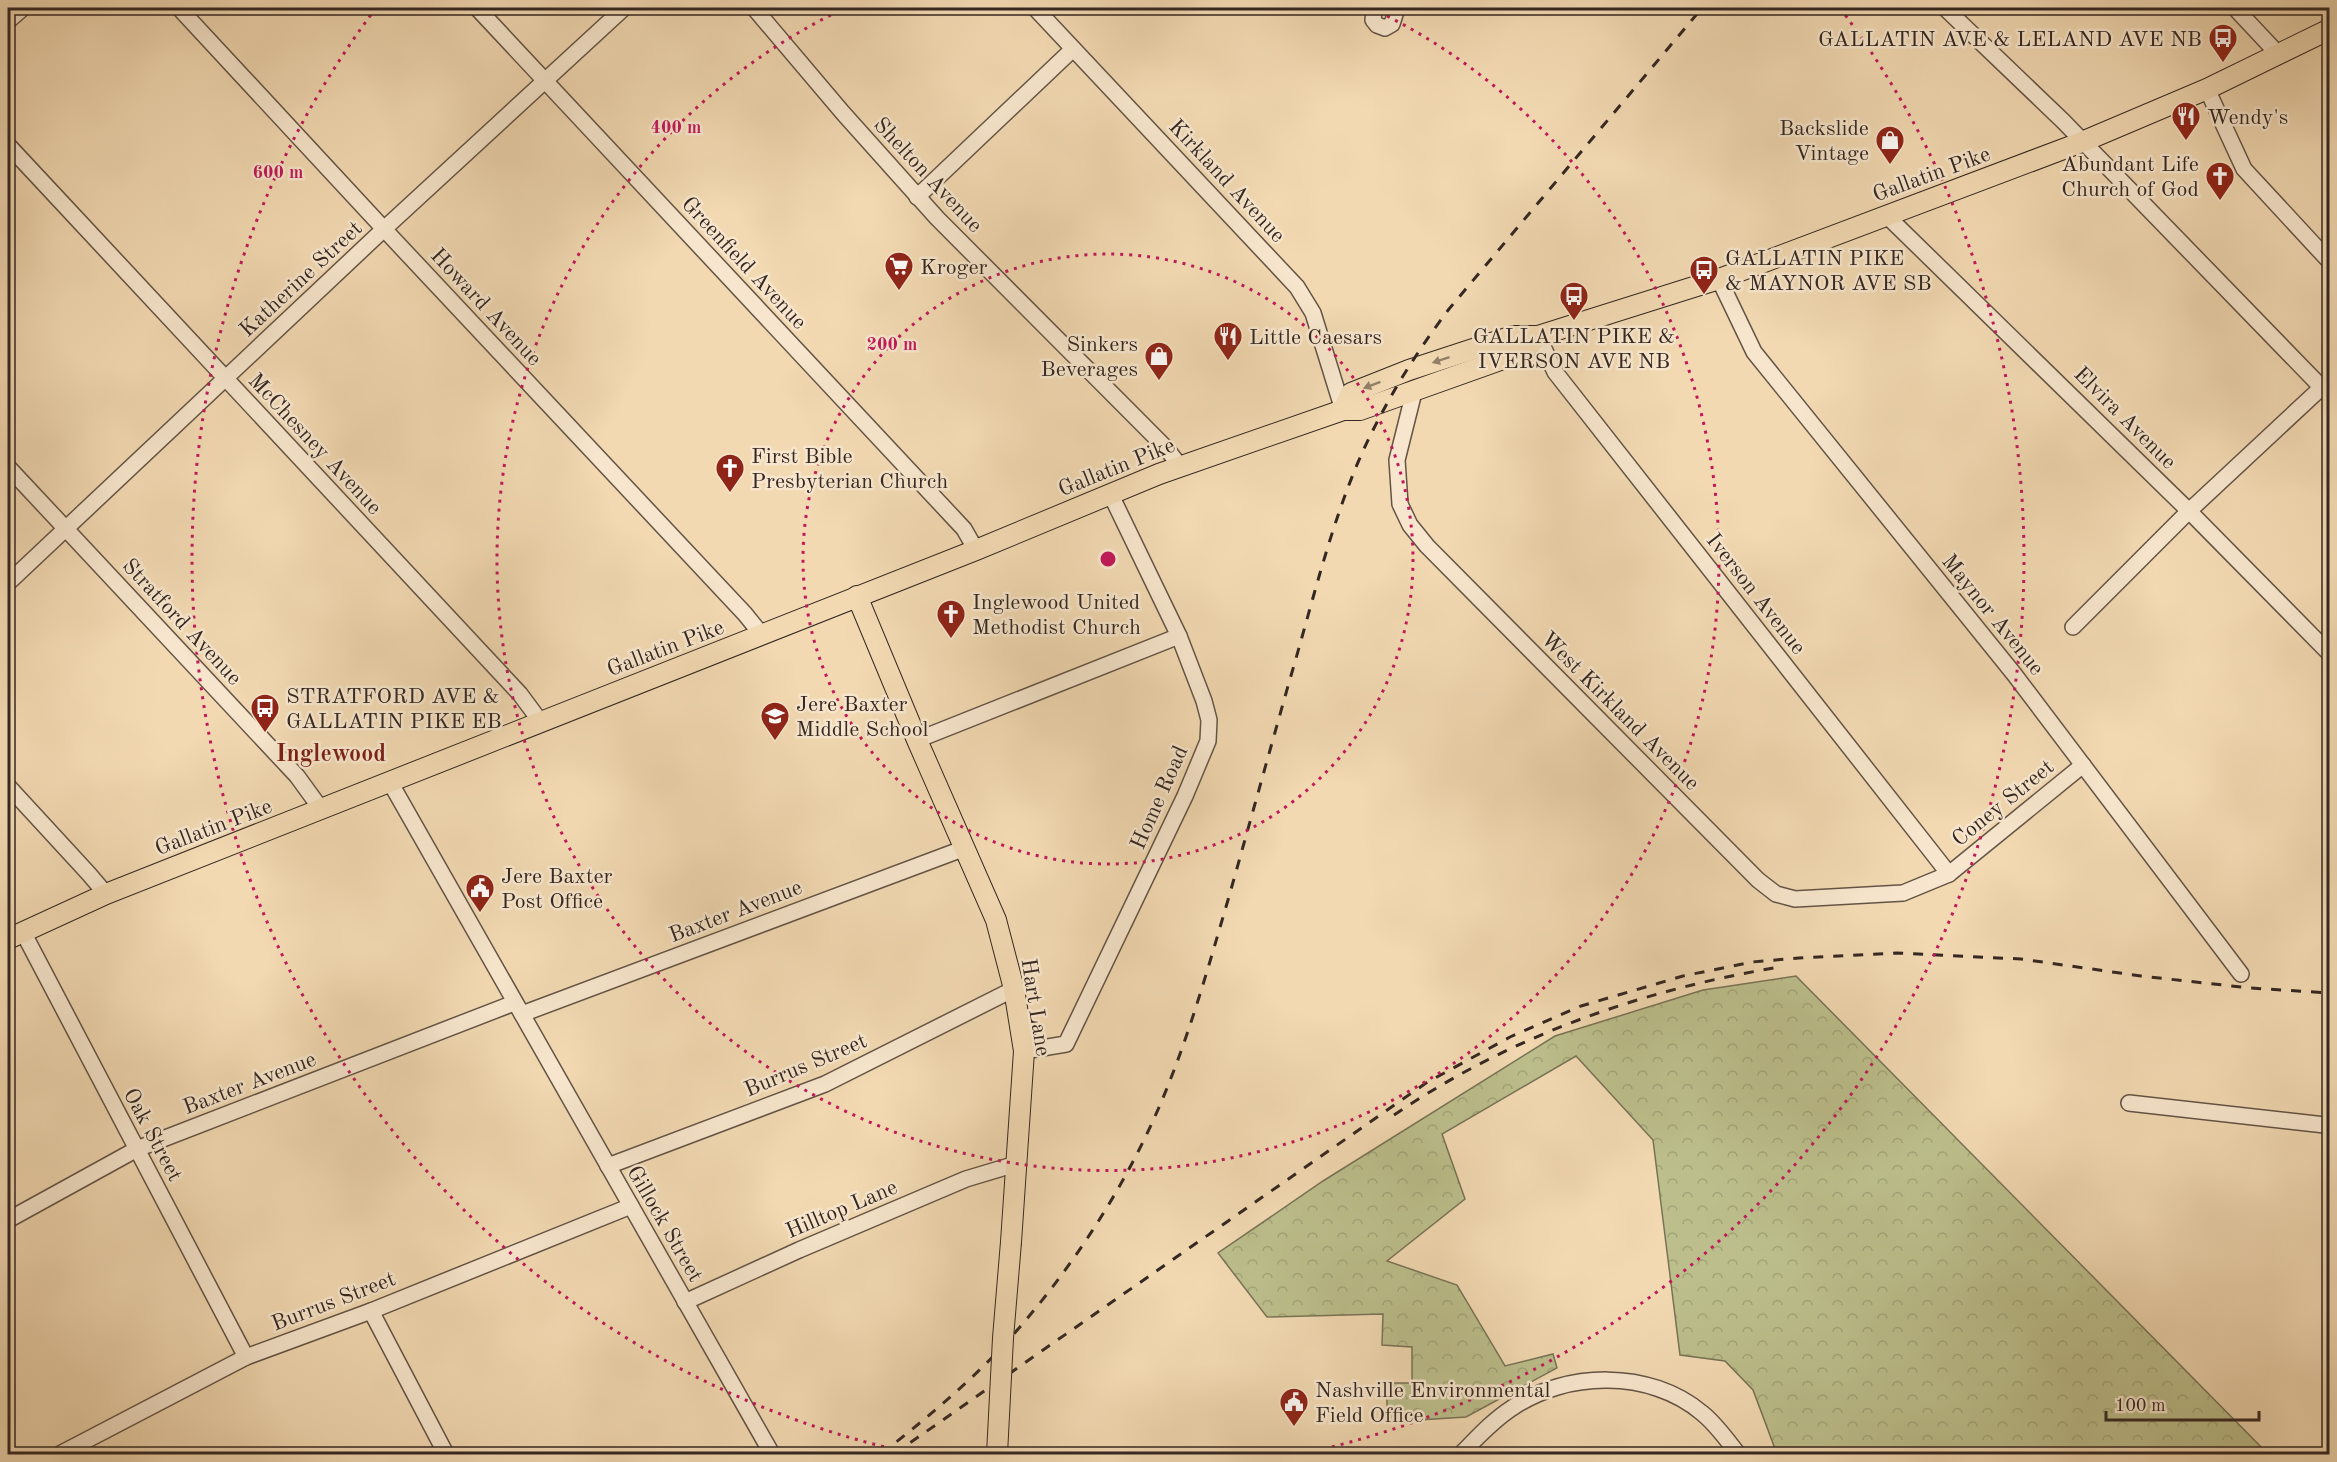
<svg xmlns="http://www.w3.org/2000/svg" width="2337" height="1462" viewBox="0 0 2337 1462" font-family="'Old Standard TT',serif">
<style>
.forest{fill:url(#forest-crowns);stroke:#787357;stroke-width:1.5}
.lines{fill:none;stroke-linecap:round;stroke-linejoin:round}
.minor-casing{stroke:#645446;stroke-width:18}
.major-casing{stroke:#342722;stroke-width:22}
.minor{stroke:#f7e6cd;stroke-width:15}
.major{stroke:#f2d9b2;stroke-width:20}
.rail{stroke:#342722;stroke-width:3;stroke-dasharray:10 10;stroke-linecap:butt}
.major-bridge-casing{stroke:#342722;stroke-width:22;stroke-linecap:butt}
.major-bridge{stroke:#f2d9b2;stroke-width:20}
.oneway{fill:#93806a}
.ring{fill:none;stroke:#c2185b;stroke-width:3;stroke-dasharray:3 6}
.labels{text-anchor:middle;stroke-width:5;stroke-linejoin:round;paint-order:stroke}
.poi-label{font-size:22px;fill:#342722;stroke:#f7e6cd;text-anchor:start}
.street-label{font-size:22px;fill:#342722;stroke:#f7e6cd}
.neighbourhood-label{font-size:24px;font-weight:bold;fill:#7a1f14;stroke:#f7e6cd}
.centre{fill:#c2185b;stroke:#f7e6cd;stroke-width:3}
.ring-label{font-size:18px;text-anchor:middle;font-weight:bold;fill:#c2185b;stroke:#f7e6cd;stroke-width:5;stroke-linejoin:round;paint-order:stroke}
</style>
<defs>
<pattern id="forest-crowns" width="20" height="18" patternUnits="userSpaceOnUse" patternTransform="scale(1.5)"><rect width="20" height="18" fill="#bcbf8c"/><path d="M2 6a3 3 0 1 1 6 0M12 15a3 3 0 1 1 6 0" fill="none" stroke="#a2a478"/></pattern>
</defs>
<rect width="100%" height="100%" fill="#f2d9b2"/>
<filter id="stains"><feTurbulence type="fractalNoise" baseFrequency=".00333" numOctaves="4"/><feColorMatrix values="0 0 0 0 .2 0 0 0 0 .09 0 0 0 0 .02 0 0 0 .5 -.17"/></filter>
<radialGradient id="worn" r=".72"><stop offset=".6" stop-color="#630" stop-opacity="0"/><stop offset="1" stop-color="#630" stop-opacity=".3"/></radialGradient>
<path class="forest" d="M1796,976l472,478h-491l-24,-64 -28,-29 -45,-6 -27,-215 -77,-84 -134,78 23,65 -78,62 70,24 48,81 48,-12 4,14 -91,49 -78,5 -2,-39h26v-36l-30,-2 1,-31 -116,3 -49,-64 105,-72 232,-145 148,-46z"/>
<g class="lines">
<g class="minor-casing">
<g id="minor">
<path d="M179,8l205,221 361,385 17,21"/>
<path d="M477,8l487,521 12,21"/>
<path d="M754,8l89,105 94,105 229,230 14,18"/>
<path d="M1035,8l262,279 16,26 30,97"/>
<path d="M1377,8l-3,3 -1,9 4,5 8,3 7,-4 5,-16"/>
<path d="M1945,8l118,113 267,275"/>
<path d="M2235,8l44,47"/>
<path d="M8,21l15,-13"/>
<path d="M2207,89l37,80 86,93"/>
<path d="M8,145l512,549 20,27"/>
<path d="M917,197l156,-148"/>
<path d="M1886,215l303,296 141,143"/>
<path d="M1719,279l35,73 260,322 227,300"/>
<path d="M1538,336l17,36 394,502"/>
<path d="M1414,392l-17,68 3,44 10,21 17,21 331,334 18,14 19,5 108,-6 46,-19 134,-109"/>
<path d="M8,467l289,309 24,33"/>
<path d="M8,583l376,-354 240,-221"/>
<path d="M2073,627l116,-116 132,-123"/>
<path d="M917,740l262,-104"/>
<path d="M390,782l382,672"/>
<path d="M8,786l81,88 17,20"/>
<path d="M23,932l223,425"/>
<path d="M522,1014l443,-166"/>
<path d="M1024,1051l42,-7 119,-248 23,-55 1,-21 -5,-19 -25,-65 -69,-143"/>
<path d="M2129,1103l196,22 5,5"/>
<path d="M608,1166l217,-82 189,-95"/>
<path d="M8,1220l129,-71 377,-146"/>
<path d="M685,1302l114,-52 167,-71 50,-15"/>
<path d="M371,1311l75,143"/>
<path d="M60,1454l186,-97 125,-46 260,-105"/>
<path d="M1461,1454c16,-16 31,-33 51,-46 54,-37 138,-39 190,5 14,11 25,27 36,41"/>
</g>
</g>
<g class="major-casing">
<g id="major">
<path d="M1343,410l8,-17 58,-23 104,-34h25l181,-57 363,-137 125,-53 123,-60"/>
<path d="M857,596l60,144 79,180 18,69 10,62 -13,191"/>
<path d="M8,939l98,-45 870,-344 183,-76 184,-64h17l163,-58 15,-16"/>
</g>
</g>
<use href="#minor" class="minor"/>
<use href="#major" class="major"/>
<g class="rail">
<path d="M1394,1115c115,-78 244,-124 380,-147"/>
<path d="M881,1454c46,-36 92,-74 131,-118 56,-63 105,-137 140,-213 33,-72 54,-148 76,-223 21,-74 41,-147 62,-221 21,-71 38,-144 66,-212 24,-57 56,-109 93,-158l253,-301"/>
<path d="M894,1454l532,-371 84,-46 71,-31 102,-30 69,-14 47,-4 97,-5 125,6 120,17 109,12 80,5"/>
</g>
<g class="major-bridge-casing">
<path id="major-bridge" d="M997,1454l6,-116 8,-96"/>
</g>
<use href="#major-bridge" class="major-bridge"/>
</g>
<defs><path id="oneway-solid" d="M-6-.8H1V-3.2L6.5 0L1 3.2V.8H-6Z" transform="scale(1.5)"/></defs>
<g class="oneway">
<use href="#oneway-solid" transform="translate(1441 360) rotate(162)"/>
<use href="#oneway-solid" transform="translate(1372 385) rotate(159)"/>
</g>
<g class="ring">
<circle cx="1108" cy="559" r="305"/>
<path d="M1371 8A611 611 0 1 1 845 8"/>
<path d="M910 1453A916 916 0 0 1 376 8M1840 8A916 916 0 0 1 1306 1453"/>
</g>
<defs>
<g id="bus-pin" transform="scale(1.5)"><path d="M0 17L-7.5 6A9.5 9.5 0 1 1 7.5 6Z" fill="#8f2418" stroke="#f7e6cd"/><path d="M-5-6H5V4H4V6H2V4H-2V6H-4V4H-5ZM-3.5-4V0h7V-4ZM-3.5 1.2v1.5H-2V1.2ZM2 1.2v1.5H3.5V1.2Z" fill="#fff"/></g>
<g id="restaurant-pin" transform="scale(1.5)"><path d="M0 17L-7.5 6A9.5 9.5 0 1 1 7.5 6Z" fill="#8f2418" stroke="#f7e6cd"/><path d="M-5-6h1v4h1v-4h1v4h1v-4h1v5L-1.5 .5V6h-2V.5L-5-1ZM5-6V6H3V1.5H1.5Q1.5-4 5-6Z" fill="#fff"/></g>
<g id="shop-pin" transform="scale(1.5)"><path d="M0 17L-7.5 6A9.5 9.5 0 1 1 7.5 6Z" fill="#8f2418" stroke="#f7e6cd"/><path d="M-5-2.5h2.3a2.7 3.5 0 0 1 5.4 0H5L5.5 6h-11ZM-1.5-2.5h3a1.5 2.3 0 0 0-3 0Z" fill="#fff"/></g>
<g id="church-pin" transform="scale(1.5)"><path d="M0 17L-7.5 6A9.5 9.5 0 1 1 7.5 6Z" fill="#8f2418" stroke="#f7e6cd"/><path d="M-1.2-6h2.4v3.5h3.3v2.4h-3.3V6h-2.4V-.1h-3.3v-2.4h3.3Z" fill="#fff"/></g>
<g id="supermarket-pin" transform="scale(1.5)"><path d="M0 17L-7.5 6A9.5 9.5 0 1 1 7.5 6Z" fill="#8f2418" stroke="#f7e6cd"/><path d="M-6-5.5h2.5l.6 2H6L4.5 2H-2.5L-4.4-4H-6ZM-1.5 3.2a1.3 1.3 0 1 0 .1 0ZM3 3.2a1.3 1.3 0 1 0 .1 0Z" fill="#fff"/></g>
<g id="school-pin" transform="scale(1.5)"><path d="M0 17L-7.5 6A9.5 9.5 0 1 1 7.5 6Z" fill="#8f2418" stroke="#f7e6cd"/><path d="M0-5L7-2L0 1L-7-2ZM-4 1L0 2.5L4 1V4Q0 6-4 4Z" fill="#fff"/></g>
<g id="civic-pin" transform="scale(1.5)"><path d="M0 17L-7.5 6A9.5 9.5 0 1 1 7.5 6Z" fill="#8f2418" stroke="#f7e6cd"/><path d="M-.6-6.5H3V-4.5H.6V-3L4-1V1h2V6H-6V1h2V-1L-.6-3ZM-1.2 2.5V6h2.4V2.5Z" fill="#fff"/></g>
</defs>
<g fill-rule="evenodd">
<use href="#bus-pin" x="2223" y="38"/>
<use href="#restaurant-pin" x="2186" y="116"/>
<use href="#shop-pin" x="1890" y="140"/>
<use href="#church-pin" x="2220" y="176"/>
<use href="#supermarket-pin" x="899" y="266"/>
<use href="#bus-pin" x="1704" y="270"/>
<use href="#bus-pin" x="1574" y="296"/>
<use href="#restaurant-pin" x="1228" y="336"/>
<use href="#shop-pin" x="1159" y="356"/>
<use href="#church-pin" x="730" y="468"/>
<use href="#church-pin" x="951" y="614"/>
<use href="#bus-pin" x="265" y="708"/>
<use href="#school-pin" x="775" y="716"/>
<use href="#civic-pin" x="480" y="888"/>
<use href="#civic-pin" x="1294" y="1402"/>
</g>
<g class="labels">
<g class="poi-label">
<text x="2202" y="46" text-anchor="end">GALLATIN AVE &amp; LELAND AVE NB</text>
<text x="2207" y="124">Wendy's</text>
<text x="1869" y="135" text-anchor="end">Backslide<tspan x="1869" dy="25">Vintage</tspan></text>
<text x="2199" y="171" text-anchor="end">Abundant Life<tspan x="2199" dy="25">Church of God</tspan></text>
<text x="1725" y="265">GALLATIN PIKE<tspan x="1725" dy="25">&amp; MAYNOR AVE SB</tspan></text>
<text x="920" y="274">Kroger</text>
<text x="1574" y="343" text-anchor="middle">GALLATIN PIKE &amp;<tspan x="1574" dy="25">IVERSON AVE NB</tspan></text>
<text x="1249" y="344">Little Caesars</text>
<text x="1138" y="351" text-anchor="end">Sinkers<tspan x="1138" dy="25">Beverages</tspan></text>
<text x="751" y="463">First Bible<tspan x="751" dy="25">Presbyterian Church</tspan></text>
<text x="972" y="609">Inglewood United<tspan x="972" dy="25">Methodist Church</tspan></text>
<text x="286" y="703">STRATFORD AVE &amp;<tspan x="286" dy="25">GALLATIN PIKE EB</tspan></text>
<text x="796" y="711">Jere Baxter<tspan x="796" dy="25">Middle School</tspan></text>
<text x="501" y="883">Jere Baxter<tspan x="501" dy="25">Post Office</tspan></text>
<text x="1315" y="1397">Nashville Environmental<tspan x="1315" dy="25">Field Office</tspan></text>
</g>
<g class="street-label">
<text transform="translate(1931 173) rotate(-20)" y="8">Gallatin Pike</text>
<text transform="translate(929 174) rotate(47)" y="8">Shelton Avenue</text>
<text transform="translate(1228 180) rotate(47)" y="8">Kirkland Avenue</text>
<text transform="translate(745 262) rotate(47)" y="8">Greenfield Avenue</text>
<text transform="translate(300 278) rotate(-43)" y="8">Katherine Street</text>
<text transform="translate(487 306) rotate(47)" y="8">Howard Avenue</text>
<text transform="translate(2126 417) rotate(45)" y="8">Elvira Avenue</text>
<text transform="translate(316 443) rotate(47)" y="8">McChesney Avenue</text>
<text transform="translate(1116 466) rotate(-22)" y="8">Gallatin Pike</text>
<text transform="translate(1757 593) rotate(52)" y="8">Iverson Avenue</text>
<text transform="translate(1994 614) rotate(51)" y="8">Maynor Avenue</text>
<text transform="translate(183 621) rotate(47)" y="8">Stratford Avenue</text>
<text transform="translate(665 647) rotate(-21)" y="8">Gallatin Pike</text>
<text transform="translate(1621 710) rotate(45)" y="8">West Kirkland Avenue</text>
<text transform="translate(1158 797) rotate(-66)" y="8">Home Road</text>
<text transform="translate(2002 802) rotate(-39)" y="8">Coney Street</text>
<text transform="translate(213 826) rotate(-21)" y="8">Gallatin Pike</text>
<text transform="translate(735 910) rotate(-21)" y="8">Baxter Avenue</text>
<text transform="translate(1037 1007) rotate(81)" y="8">Hart Lane</text>
<text transform="translate(805 1064) rotate(-23)" y="8">Burrus Street</text>
<text transform="translate(249 1082) rotate(-21)" y="8">Baxter Avenue</text>
<text transform="translate(154 1134) rotate(62)" y="8">Oak Street</text>
<text transform="translate(841 1208) rotate(-23)" y="8">Hilltop Lane</text>
<text transform="translate(666 1223) rotate(60)" y="8">Gillock Street</text>
<text transform="translate(333 1300) rotate(-21)" y="8">Burrus Street</text>
</g>
<g class="neighbourhood-label">
<text x="331" y="761">Inglewood</text>
</g>
</g>
<circle cx="1108" cy="559" r="9" class="centre"/>
<g class="ring-label">
<text x="676" y="133">400 m</text>
<text x="278" y="178">600 m</text>
<text x="892" y="350">200 m</text>
</g>
<rect width="2337" height="1462" fill="none" stroke="#f2d9b2" stroke-width="30"/>
<rect x="9" y="9" width="2319" height="1444" fill="none" stroke="#342722" stroke-width="3"/>
<rect x="15" y="15" width="2307" height="1432" fill="none" stroke="#342722" stroke-width="1.5"/>
<path d="M2106 1411v9h153v-9" fill="none" stroke="#342722" stroke-width="3"/>
<text x="2115" y="1411" font-size="18" fill="#342722" stroke="#f7e6cd" stroke-width="4.5" paint-order="stroke">100 m</text>
<rect width="100%" height="100%" filter="url(#stains)"/>
<rect width="100%" height="100%" fill="url(#worn)"/>
</svg>
